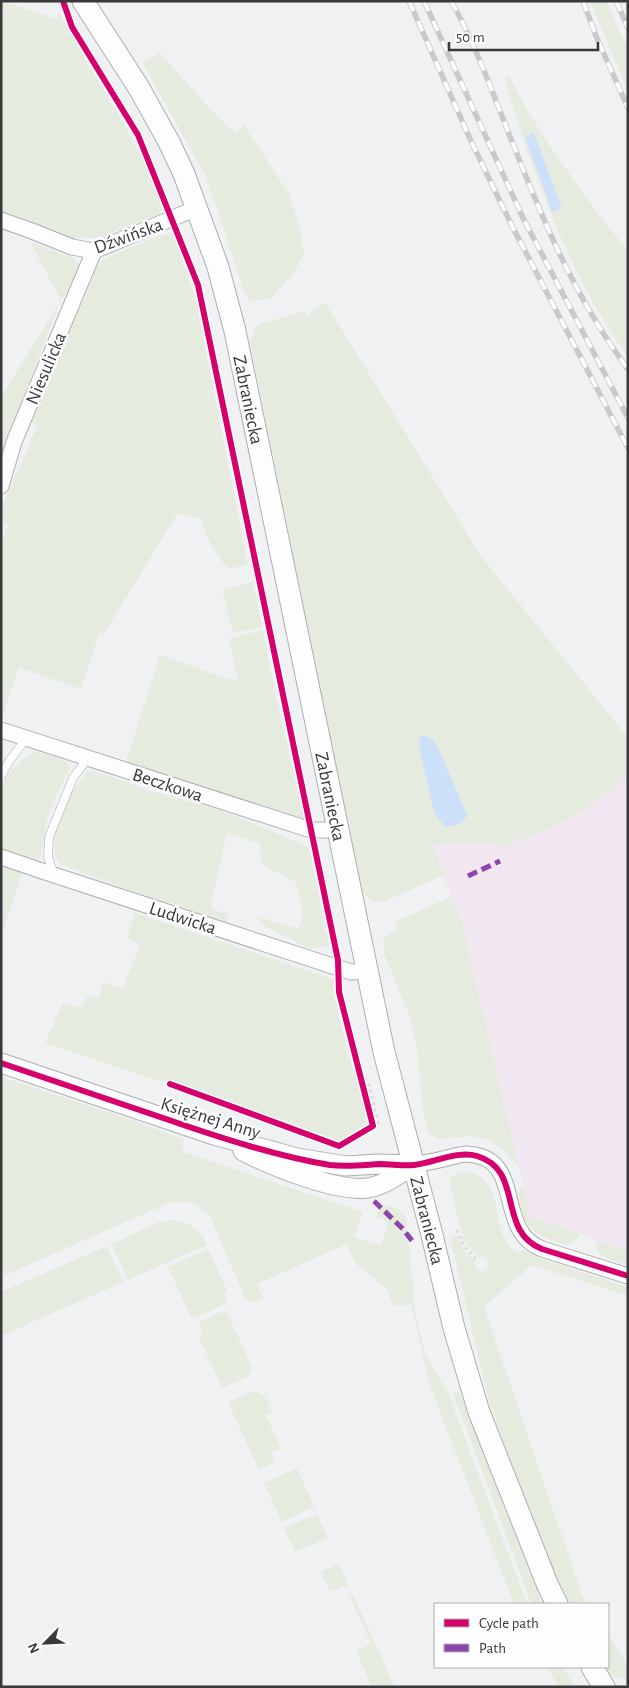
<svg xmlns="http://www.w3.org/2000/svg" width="629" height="1688" viewBox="0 0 629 1688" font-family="'Alegreya Sans',sans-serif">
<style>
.commercial{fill:#f1e7f1}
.green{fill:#e5ecdf;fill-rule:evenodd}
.water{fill:#cde0fa}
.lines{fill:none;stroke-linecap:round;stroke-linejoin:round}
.service-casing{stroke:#adaeaf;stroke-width:9}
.minor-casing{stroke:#adaeaf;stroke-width:17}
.tertiary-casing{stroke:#adaeaf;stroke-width:21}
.secondary-casing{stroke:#adaeaf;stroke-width:23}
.path{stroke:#d8d9d9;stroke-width:3;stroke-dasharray:2.5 4;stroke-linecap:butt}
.service{stroke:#fdfdfd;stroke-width:8}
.minor{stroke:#fdfdfd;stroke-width:15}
.tertiary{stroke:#fdfdfd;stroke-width:19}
.secondary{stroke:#fdfdfd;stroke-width:21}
.rail-casing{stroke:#c9c9ca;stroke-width:5.5}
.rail{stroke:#fdfdff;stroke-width:4;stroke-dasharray:11;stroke-linecap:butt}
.quiet{stroke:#8e44ad;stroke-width:5;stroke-dasharray:10 5;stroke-linecap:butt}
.cycleway-casing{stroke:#fdfdff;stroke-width:9}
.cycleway{stroke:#d6006c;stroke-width:6}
.labels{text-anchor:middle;stroke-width:5;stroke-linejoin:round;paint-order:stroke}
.street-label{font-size:19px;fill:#39393b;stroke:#fdfdff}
</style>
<rect width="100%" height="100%" fill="#f0f1f2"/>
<path class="commercial" d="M628,774v475l-4,1 -94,-34 -67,-291 -32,-80 60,-2 12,5 52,-22 24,-13 27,-18z"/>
<g class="green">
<path d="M1,1l55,18 3,-7c28,55 65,105 90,161 5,12 15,27 12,40l-62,25h-31l-67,-23z"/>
<path d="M590,1h16l22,48v42z"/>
<path d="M160,53l50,56 25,24 9,-8 45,69 11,34 4,26 -10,19 -24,26 -21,2 -7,-15 -35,-107 -65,-117z"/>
<path d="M509,76l18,34 25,39 47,66 29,36v106c-15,-20 -27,-41 -39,-62 -38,-71 -62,-141 -85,-218zM534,133l28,75 -9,4z"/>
<path d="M172,233l4,7 20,61 52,263 -19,5c-13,-12 -24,-35 -28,-51l-24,-4 -73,120 -5,-1 -18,56 -62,-21 -18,52v-176l8,-20 -8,-1v-15l37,-83 -9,-3 45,-109c3,-4 8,-8 10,-13 8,-13 7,-30 20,-41l54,-23z"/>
<path d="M30,242l43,16 6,7 -6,20 -12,15 -60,155v-58l60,-97z"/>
<path d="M325,302l156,254 147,182v36l-22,21 -27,18 -24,13 -52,22 -12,-5 -59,2 12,30 -61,27h-10l-12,-11 -111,-549 6,-15 4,-3 45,-13 1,6z"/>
<path d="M253,582l9,45 -29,6 -11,-43z"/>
<path d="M263,630l13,66 29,125h-8l-171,-59 34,-107 78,27 -9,-43z"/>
<path d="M35,752l11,2 21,8 3,8c-10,16 -19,35 -24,53 -3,14 -1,26 -8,38l-37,-11v-62l6,-12 16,-17z"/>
<path d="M90,770l61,21 48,12 41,15 69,29 20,98 -19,4 -47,-24 -6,-9 41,13 5,-13 -7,-34 -35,-18 -1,-20 -33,-11 -17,75 18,6v10l-15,-3 -42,-19 -7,1 -104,-39 -5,-8 -1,-16 5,-20 14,-31z"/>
<path d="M1,866l21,7 -21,62z"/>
<path d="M452,896l11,29 56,243 -15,-18 -16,-10 -17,-4 -32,3 -8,-4 -4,-6 -5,-24 -4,-50 -8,-38 -26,-64 -1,-14 13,-10 -1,-7z"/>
<path d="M135,913l200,67 -1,15 18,73 4,5 12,49 -2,5 -27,15 -168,-62 -13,1 -113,-38 18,-40 18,5 7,-13 11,3 4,-16 20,6 17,-43 -13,-7z"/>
<path d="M1,1077l125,41 57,21 1,3 -2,9 181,61 -9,25 26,9 8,-19 -3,-7 -9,-3 4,-12c13,1 20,1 26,15l9,83h-2l12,50 24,42 78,209h-13l-84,-218 -19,-82 -12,2 -6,-2 -7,-16 -31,-25 -8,-19 -90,40 6,14 -10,4 -7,-2 -36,-84 -13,-11 -10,-3h-16l-170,75z"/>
<path d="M462,1172c37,0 32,39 41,64 3,7 10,13 15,18l4,-5 16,9 90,29v9l-96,-31 -48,42 98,288 6,9h-20l-11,-22 -67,-177 -40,-167 7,-2 5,13 14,12 -3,3 9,8 8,-8 -9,-8 -2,2 -16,-17 -14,-62 5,-4z"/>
<path d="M523,1186l7,30 50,18c-3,5 -6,9 -12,10 -8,2 -33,-10 -38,-17 -8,-8 -9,-23 -12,-33z"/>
<path d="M172,1220c17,1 29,10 35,25l-79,35 -17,-36 48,-22z"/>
<path d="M598,1241l26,9 4,-1v16c-12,-4 -28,-6 -32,-19z"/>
<path d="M107,1246l16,36 -122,54v-44z"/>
<path d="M208,1249l19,41 -3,5 3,8 -31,15 -1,-3 -4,2 -23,-50z"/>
<path d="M226,1310l26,58 -4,9 -26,11 -24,-53 5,-3 -4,-10z"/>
<path d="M458,1391l7,14 77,199h-10l-1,-1 -78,-210z"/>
<path d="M252,1392c14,0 16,10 20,20l-6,4 15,33 -11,4 4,10 -15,7 -31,-68z"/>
<path d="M297,1468l17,39 -32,15 -18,-39z"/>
<path d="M317,1514l11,24 -33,14 -11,-24z"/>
<path d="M339,1564l10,23 -3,1 -1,-2 -15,6 -9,-20z"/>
<path d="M353,1595l42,92h-23l-16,-36 15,-7 -21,-48z"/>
<path d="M608,1635l20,31v14c-9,-1 -21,-6 -25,-13h5z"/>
<path d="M547,1667h16l12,20h-16z"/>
</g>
<g class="water">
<path d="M534,133l28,75 -10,4 -27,-75z"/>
<path d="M424,735l8,4 6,8 29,68c-4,10 -13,12 -23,11l-10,-14 -15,-66 1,-9z"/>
</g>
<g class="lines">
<g class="service-casing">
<g id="service">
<path d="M1,776l9,-16 16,-21"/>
<path d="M54,875l-6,-18 1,-20 24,-59 15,-20"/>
</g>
</g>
<g class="minor-casing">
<g id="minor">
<path d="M1,220l31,11 40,16 22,4 103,-43"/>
<path d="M1,486l13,-44 80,-191"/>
<path d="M1,730l310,100h15l10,-3"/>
<path d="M1,857l53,18 297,97 16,-1"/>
<path d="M413,1165c11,-2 23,-4 34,-7 6,-1 13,-4 19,-4 61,2 27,76 76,95l86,27"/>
</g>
</g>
<g class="tertiary-casing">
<g id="tertiary">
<path d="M1,1063l213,72 83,23 49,8 32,-2 35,1"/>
<path d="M243,1151c29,15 93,41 125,37 17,-3 31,-14 45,-23"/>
</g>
</g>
<g class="secondary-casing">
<g id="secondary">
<path id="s1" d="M83,1l56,87 30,54 15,32 34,93 17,64 149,721 48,183 22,93 25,84 69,174 9,18"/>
<path d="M592,1667l12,20"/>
</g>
</g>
<g class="path">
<path d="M360,1074l8,8 11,44"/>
<path d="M457,1230l6,15 13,14"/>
</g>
<use href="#service" class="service"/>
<use href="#minor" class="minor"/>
<use href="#tertiary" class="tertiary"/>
<use href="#secondary" class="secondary"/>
<g class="rail-casing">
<g id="rail">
<path d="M409,1l62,140 40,83 117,224"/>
<path d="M424,1l99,217 105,200"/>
<path d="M451,1c23,40 38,83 55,125 33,85 67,170 122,243"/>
<path d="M583,1l13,35 32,72"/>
<path d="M616,1l12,27"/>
</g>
</g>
<use href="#rail" class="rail"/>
<g class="quiet">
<path d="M468,876l32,-15"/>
<path d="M374,1201l29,28 10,13"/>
</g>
<g class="cycleway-casing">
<g id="cycleway">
<path d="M63,1l9,26 66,108 60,150 140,675 1,32 34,134 -34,20 -169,-62"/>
<path d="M1,1063c55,19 110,37 165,56 52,18 110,37 164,46 17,2 33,0 50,-1 11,0 23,2 34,1 19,-2 44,-15 63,-9 48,14 19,75 65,93l86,27"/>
</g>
</g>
<use href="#cycleway" class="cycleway"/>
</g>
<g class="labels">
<g class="street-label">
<text transform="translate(128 235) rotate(-20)" y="7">Dźwińska</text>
<text transform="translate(45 368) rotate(-67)" y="7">Niesulicka</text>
<text dy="7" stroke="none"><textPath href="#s1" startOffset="436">Zabraniecka</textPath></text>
<text transform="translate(168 784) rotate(18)" y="7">Beczkowa</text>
<text dy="7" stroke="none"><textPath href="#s1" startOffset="841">Zabraniecka</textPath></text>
<text transform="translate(183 917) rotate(18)" y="7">Ludwicka</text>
<text transform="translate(211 1117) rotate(17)" y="7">Księżnej Anny</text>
<text dy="7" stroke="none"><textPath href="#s1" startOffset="1276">Zabraniecka</textPath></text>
</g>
</g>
<rect width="629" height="1688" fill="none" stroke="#39393b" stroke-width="5"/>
<rect x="434" y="1603" width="175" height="65" fill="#fdfdff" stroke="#afafb1"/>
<rect x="444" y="1619" width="25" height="8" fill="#d6006c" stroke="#afafb1"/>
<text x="479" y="1628" font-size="15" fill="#39393b">Cycle path</text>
<rect x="444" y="1644" width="25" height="8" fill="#8e44ad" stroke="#afafb1"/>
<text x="479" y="1653" font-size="15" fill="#39393b">Path</text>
<g transform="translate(45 1643) rotate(246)" stroke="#fdfdff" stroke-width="4" paint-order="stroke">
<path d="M0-4L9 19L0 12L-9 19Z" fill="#39393b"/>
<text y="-8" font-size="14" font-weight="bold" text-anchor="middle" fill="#39393b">N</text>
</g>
<path d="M449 42v8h149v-8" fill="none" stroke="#39393b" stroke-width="2.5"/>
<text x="456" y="42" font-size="15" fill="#39393b" stroke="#fdfdff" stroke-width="4" paint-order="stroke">50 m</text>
</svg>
